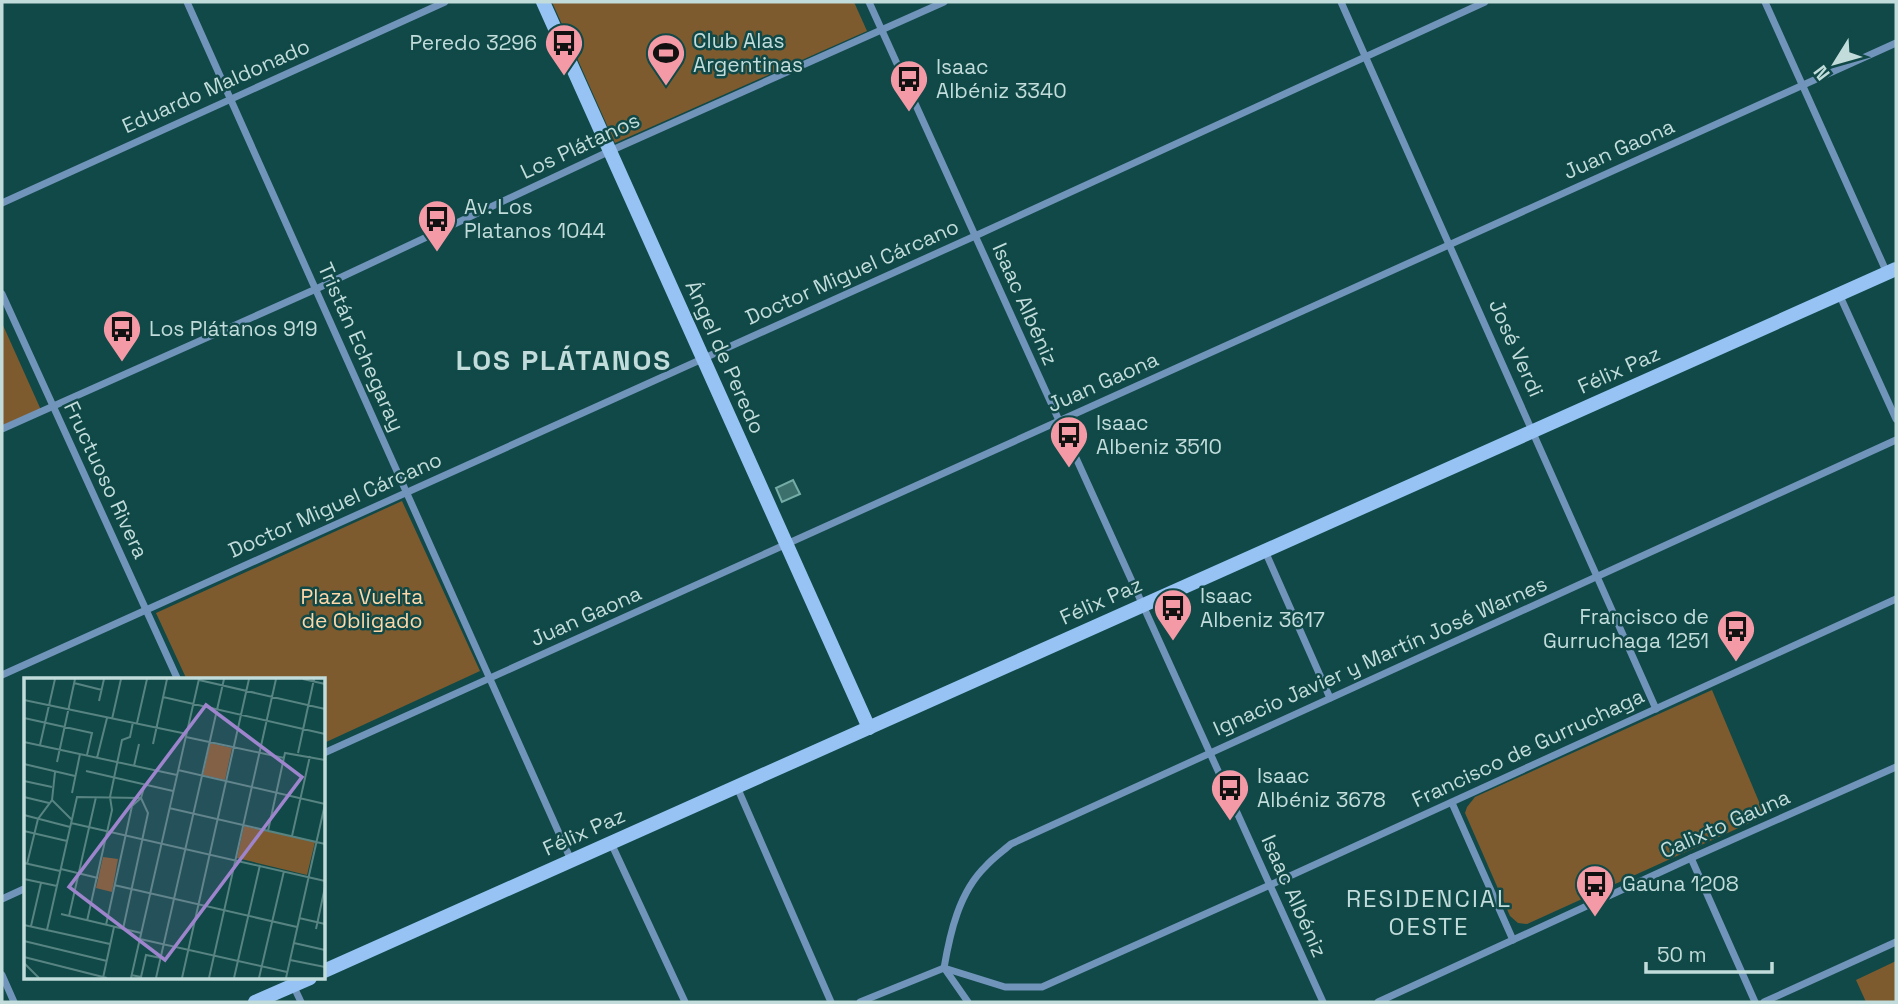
<svg xmlns="http://www.w3.org/2000/svg" width="1898" height="1004" viewBox="0 0 1898 1004" font-family="'Space Grotesk',sans-serif">
<style>
.green{fill:#7e5b2f}
.building{fill:#3b706d;stroke:#76aca8;stroke-width:2}
.lines{fill:none;stroke-linecap:round;stroke-linejoin:round}
.minor{stroke:#7194bb;stroke-width:7}
.secondary{stroke:#96c3f4;stroke-width:14}
.labels{text-anchor:middle;stroke-width:5;stroke-linejoin:round;paint-order:stroke}
.poi-label{font-size:21px;fill:#c1dcda;stroke:#104947;text-anchor:start}
.street-label{font-size:21px;fill:#c1dcda;stroke:#104947}
.park-label{font-size:21px;fill:#fed7a8;stroke:#104947}
.quarter-label{font-size:24px;letter-spacing:2px;fill:#c1dcda;stroke:#104947}
.district-label{font-size:28px;font-weight:bold;letter-spacing:2px;fill:#c1dcda;stroke:#104947}
.inset-road{fill:none;stroke:#578482;stroke-width:2}
.view{fill:#9e84cc;fill-opacity:0.15;stroke:#9e84cc;stroke-width:3.5}
.inset-edge{fill:none;stroke:#c1dcda;stroke-width:3.5}
</style>
<rect width="100%" height="100%" fill="#104947"/>
<g class="green">
<path d="M552,2h302l13,29 -252,112z"/>
<path d="M2,323l39,87 -39,17z"/>
<path d="M402,501l78,170 -156,72v-63h-137l-31,-67z"/>
<path d="M1712,690l53,126 -238,108 -9,-1 -8,-7 -45,-103 2,-6 8,-10z"/>
<path d="M1896,961v41h-30l-10,-22z"/>
</g>
<path class="building" d="M793,480l7,14 -18,8 -6,-14z"/>
<g class="lines">
<g class="minor">
<path d="M187,2l384,858"/>
<path d="M869,2l454,1000"/>
<path d="M1341,2l315,707"/>
<path d="M1765,2l122,271"/>
<path d="M2,203l443,-201"/>
<path d="M2,294l176,386"/>
<path d="M1839,294l57,125"/>
<path d="M2,429l314,-140 294,-138 334,-149"/>
<path d="M1265,551l65,147"/>
<path d="M2,675l973,-439 510,-234"/>
<path d="M324,753l1572,-710"/>
<path d="M737,787l94,215"/>
<path d="M1452,803l61,137"/>
<path d="M611,843l74,159"/>
<path d="M1691,858l64,144"/>
<path d="M2,899l24,-11"/>
<path d="M944,968c6,-35 15,-76 42,-102 7,-8 17,-15 25,-22l885,-404"/>
<path d="M945,969l23,33"/>
<path d="M2,975l12,27"/>
<path d="M293,985l8,17"/>
<path d="M860,1002l84,-34 61,19h37l228,-102 626,-286"/>
<path d="M1378,1002l313,-144 205,-91"/>
<path d="M1764,1002l132,-60"/>
</g>
<g class="secondary">
<path d="M543,2l326,726"/>
<path d="M324,971l1572,-702"/>
<path d="M255,1002l55,-24"/>
</g>
</g>
<defs>
<g id="bus-pin" transform="scale(2.0125)"><path d="M0 17L-7.5 6A9.5 9.5 0 1 1 7.5 6Z" fill="#f49aa6" stroke="#104947"/><path d="M-5-6H5V4H4V6H2V4H-2V6H-4V4H-5ZM-3.5-4V0h7V-4ZM-3.5 1.2v1.5H-2V1.2ZM2 1.2v1.5H3.5V1.2Z" fill="#111"/></g>
<g id="stadium-pin" transform="scale(2.0125)"><path d="M0 17L-7.5 6A9.5 9.5 0 1 1 7.5 6Z" fill="#f49aa6" stroke="#104947"/><path d="M0-5a6.5 5 0 1 0 0 10a6.5 5 0 1 0 0-10ZM-3.5-1.8h7v3.6h-7Z" fill="#111"/></g>
</defs>
<g fill-rule="evenodd">
<use href="#bus-pin" x="564" y="43"/>
<use href="#stadium-pin" x="666" y="53"/>
<use href="#bus-pin" x="909" y="79"/>
<use href="#bus-pin" x="437" y="219"/>
<use href="#bus-pin" x="122" y="329"/>
<use href="#bus-pin" x="1069" y="435"/>
<use href="#bus-pin" x="1173" y="608"/>
<use href="#bus-pin" x="1736" y="629"/>
<use href="#bus-pin" x="1230" y="788"/>
<use href="#bus-pin" x="1595" y="884"/>
</g>
<g class="labels">
<g class="poi-label">
<text x="693" y="48">Club Alas<tspan x="693" dy="24">Argentinas</tspan></text>
<text x="537" y="50" text-anchor="end">Peredo 3296</text>
<text x="936" y="74">Isaac<tspan x="936" dy="24">Albéniz 3340</tspan></text>
<text x="464" y="214">Av. Los<tspan x="464" dy="24">Platanos 1044</tspan></text>
<text x="149" y="336">Los Plátanos 919</text>
<text x="1096" y="430">Isaac<tspan x="1096" dy="24">Albeniz 3510</tspan></text>
<text x="1200" y="603">Isaac<tspan x="1200" dy="24">Albeniz 3617</tspan></text>
<text x="1709" y="624" text-anchor="end">Francisco de<tspan x="1709" dy="24">Gurruchaga 1251</tspan></text>
<text x="1257" y="783">Isaac<tspan x="1257" dy="24">Albéniz 3678</tspan></text>
<text x="1622" y="891">Gauna 1208</text>
</g>
<g class="street-label">
<text transform="translate(216 86) rotate(-24)" y="7">Eduardo Maldonado</text>
<text transform="translate(580 146) rotate(-25)" y="7">Los Plátanos</text>
<text transform="translate(1619 149) rotate(-24)" y="7">Juan Gaona</text>
<text transform="translate(852 272) rotate(-24)" y="7">Doctor Miguel Cárcano</text>
<text transform="translate(1025 304) rotate(66)" y="7">Isaac Albéniz</text>
<text transform="translate(361 347) rotate(66)" y="7">Tristán Echegaray</text>
<text transform="translate(1516 348) rotate(66)" y="7">José Verdi</text>
<text transform="translate(725 357) rotate(66)" y="7">Ángel de Peredo</text>
<text transform="translate(1619 370) rotate(-24)" y="7">Félix Paz</text>
<text transform="translate(1103 382) rotate(-24)" y="7">Juan Gaona</text>
<text transform="translate(106 480) rotate(65)" y="7">Fructuoso Rivera</text>
<text transform="translate(335 505) rotate(-24)" y="7">Doctor Miguel Cárcano</text>
<text transform="translate(1101 601) rotate(-24)" y="7">Félix Paz</text>
<text transform="translate(586 616) rotate(-24)" y="7">Juan Gaona</text>
<text transform="translate(1380 656) rotate(-24)" y="7">Ignacio Javier y Martín José Warnes</text>
<text transform="translate(1528 748) rotate(-25)" y="7">Francisco de Gurruchaga</text>
<text transform="translate(1725 824) rotate(-24)" y="7">Calixto Gauna</text>
<text transform="translate(584 832) rotate(-24)" y="7">Félix Paz</text>
<text transform="translate(1294 896) rotate(66)" y="7">Isaac Albéniz</text>
</g>
<g class="park-label">
<text x="362" y="604">Plaza Vuelta<tspan x="362" dy="24">de Obligado</tspan></text>
</g>
<g class="quarter-label">
<text x="1429" y="907">RESIDENCIAL<tspan x="1429" dy="28">OESTE</tspan></text>
</g>
<g class="district-label">
<text x="564" y="370">LOS PLÁTANOS</text>
</g>
</g>
<g transform="translate(24 678)">
<rect width="301" height="301" fill="#104947"/>
<path d="M186,65l22,5 -7,32 -22,-5zM220,148l71,16 -8,33 -70,-17zM79,179l15,2 -6,33 -16,-4z" fill="#7e5b2f"/>
<path class="inset-road" d="M279,1l22,5M175,2l126,29M50,5l28,7M139,19l162,37M0,22l163,34M75,23l5,-22M0,40l68,15 -5,22M88,41l9,-40M113,45l10,-44M162,59l98,21M0,64l153,33M129,66l14,-65M16,67l15,-66M274,75l16,-74M73,80l10,-40M33,84l18,-83M0,86l51,12M110,88l5,-22M154,92l147,34M62,93l87,20M0,103l28,6M48,115l8,-39M0,119l25,6M28,122l20,20M145,130l156,36M0,137l46,12M47,145l254,58M0,153l43,10M244,153l17,-78 40,7M268,158l18,-80M0,185l36,8M3,186l11,-45 14,-19 3,-28M37,191l37,9M0,201l33,7M90,207l183,42M37,236l80,19M45,238l27,-119M275,240l26,6M63,243l25,-111 -2,-13 12,-57 8,-3 3,-15M0,247l86,19M82,247l26,-119 9,-8 4,-14M7,248l10,-43M99,251l25,-116 -7,-15M292,251l9,-42M23,252l30,-133 64,1M116,261l147,33M0,263l83,20M270,265l31,7M0,279l83,21M266,282l35,7M0,285l15,15M107,297l10,2 5,-22 15,3M79,300l11,-51M107,300l68,-299M132,300l68,-299M158,300l67,-299M185,300l67,-299M210,300l26,-113M235,300l25,-107M262,300l39,-174"/>
<path class="view" d="M182,27l96,72 -137,183 -96,-73z"/>
<rect width="301" height="301" class="inset-edge"/>
</g>
<rect width="1898" height="1004" fill="none" stroke="#c1dcda" stroke-width="7"/>
<g transform="translate(1835 63) rotate(233)" stroke="#104947" stroke-width="5" paint-order="stroke">
<path d="M0-5L12 26L0 18L-12 26Z" fill="#c1dcda"/>
<text y="-10" font-size="19" font-weight="bold" text-anchor="middle" fill="#c1dcda">N</text>
</g>
<path d="M1646 962v10h126v-10" fill="none" stroke="#c1dcda" stroke-width="3.5"/>
<text x="1657" y="962" font-size="21" fill="#c1dcda" stroke="#104947" stroke-width="5" paint-order="stroke">50 m</text>
</svg>
